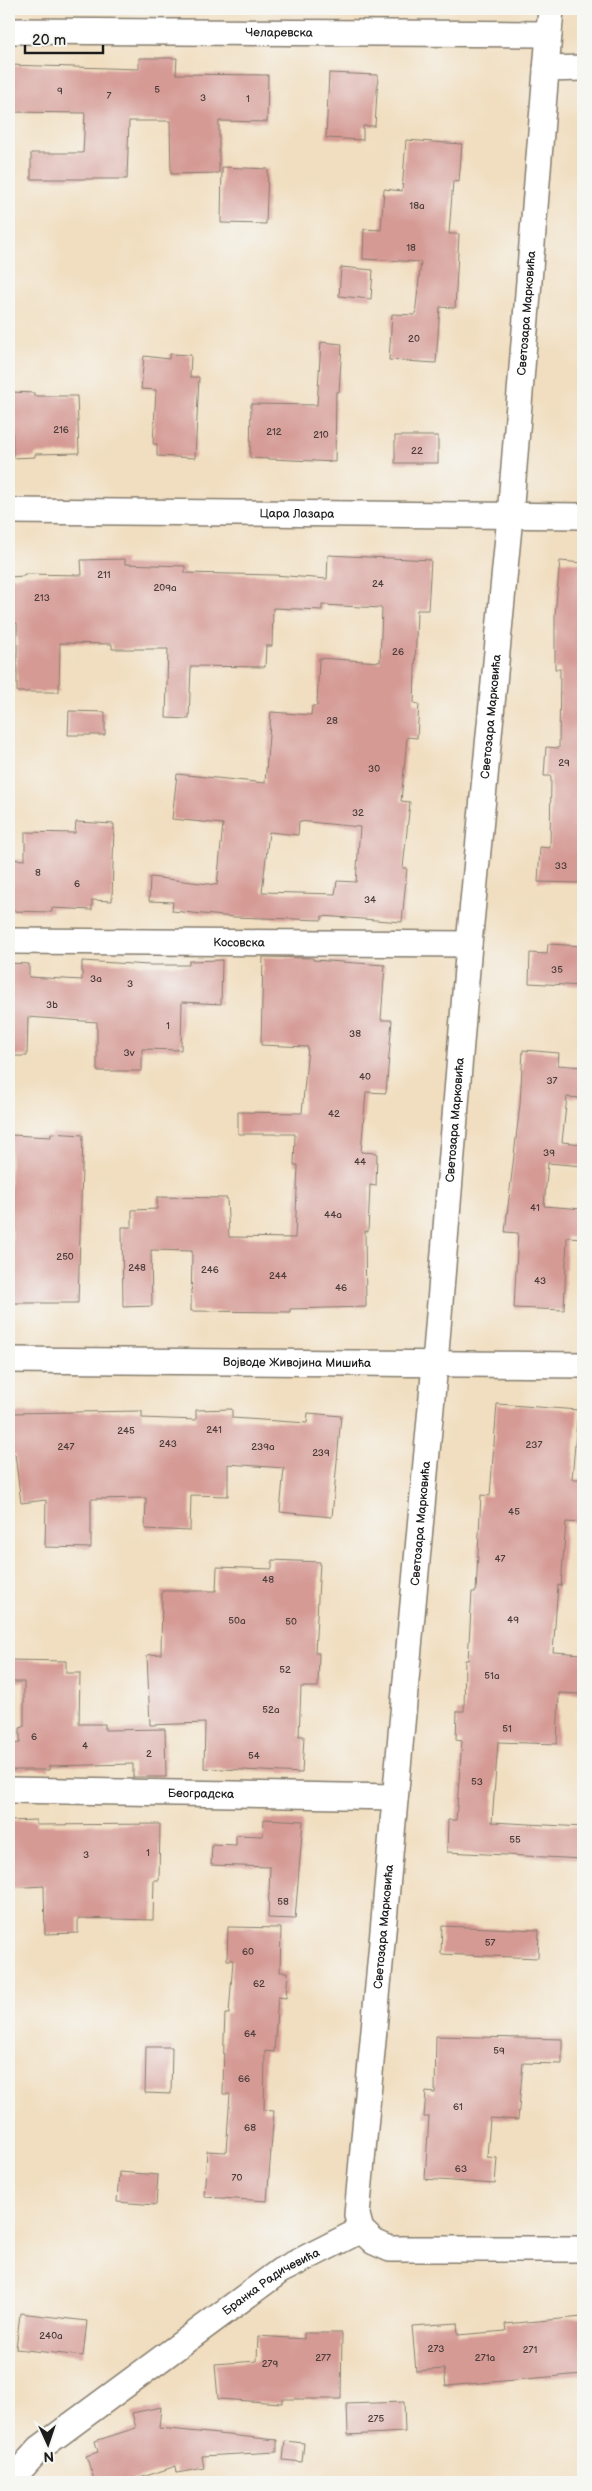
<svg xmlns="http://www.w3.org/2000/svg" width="592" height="2491" viewBox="0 0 592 2491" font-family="'Balsamiq Sans',sans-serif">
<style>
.building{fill:#d59a94;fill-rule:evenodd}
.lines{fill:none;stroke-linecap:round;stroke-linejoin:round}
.minor-casing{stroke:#867d6e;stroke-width:28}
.minor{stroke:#fff;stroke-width:25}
.labels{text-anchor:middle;stroke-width:5;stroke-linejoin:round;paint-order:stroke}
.number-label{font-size:10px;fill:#4a3c3a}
.street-label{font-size:12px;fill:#1c1c1c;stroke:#f6f6f2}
</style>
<rect width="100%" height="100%" fill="#f6f6f2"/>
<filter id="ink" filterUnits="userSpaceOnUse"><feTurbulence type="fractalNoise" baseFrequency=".02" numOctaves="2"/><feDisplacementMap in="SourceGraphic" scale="10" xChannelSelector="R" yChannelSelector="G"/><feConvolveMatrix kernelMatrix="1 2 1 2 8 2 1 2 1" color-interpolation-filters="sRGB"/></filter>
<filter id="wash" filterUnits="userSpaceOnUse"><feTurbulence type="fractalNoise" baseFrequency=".0096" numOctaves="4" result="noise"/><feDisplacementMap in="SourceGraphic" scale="20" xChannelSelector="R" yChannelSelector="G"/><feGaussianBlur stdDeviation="1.12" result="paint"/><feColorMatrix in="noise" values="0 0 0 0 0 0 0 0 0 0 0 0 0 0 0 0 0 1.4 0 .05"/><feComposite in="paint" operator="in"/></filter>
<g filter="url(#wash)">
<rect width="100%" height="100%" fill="#f1dec0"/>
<g id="blocks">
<g class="building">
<path d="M139,58h38l-1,16 92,1 -1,47 -48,-1v52l-48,1 -1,-53h-41l-2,58h-96v-26h52l2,-40 -76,-1v-47l130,4z"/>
<path d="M329,73l49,2 -3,51h-12v14l-37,-2z"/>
<path d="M406,140l56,4 -3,38 -6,-1 -4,53h10l-4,74 -15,-1 -4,56 -47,-3 3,-46 23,1 6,-53 -58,-3 1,-30 17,1 3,-41 18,2z"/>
<path d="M222,167l46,2 -2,55 -45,-1z"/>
<path d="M341,267l32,3 -2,29 -32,-3z"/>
<path d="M321,342l21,2 -3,48h-3l-1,70 -85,-4 1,-54 66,1z"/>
<path d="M170,354l21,1 -1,22h9l-4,81 -38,-2v-12h-4l3,-54 -15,-1 3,-33 25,3z"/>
<path d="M12,392l22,1v3h43l2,57 -44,1v3l-22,1z"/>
<rect x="395" y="436" width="43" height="27"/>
<path d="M328,555l103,5 -3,50h-11l-3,93 5,1 -2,34 -10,-1 -6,64 9,1 -7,66h4l-5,54 -80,-6v4l-88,-3 -62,-6 1,-9 -24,-1 1,-24 67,8 6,-61 -51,-5 5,-45 88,9 6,-71 40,3 1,-9h5l2,-48 61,4 2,-54 -60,-3v5l-49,-2 -1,38h-6l-1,21 -74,-1 -2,53 -23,-1 2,-69h-56v-5l-52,-1 -1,49h-42v-69h-8v-46l15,-1v-2l58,1 -1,-15 44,-1v5l60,2v7l89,2 53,4zM299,821l61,6 -4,55 -19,-1 -2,13 -73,-2 7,-60 29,3z"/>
<path d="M560,561l23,2v320l-45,-1 2,-35 10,1 1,-72h-7l2,-29 13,1 1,-79h-5v-55z"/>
<path d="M69,711l36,1v23h-37z"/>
<path d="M76,822l38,2 -2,77 -20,-1v10l-40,-2v4l-43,-1v-52l16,1v-28l50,1z"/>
<path d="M548,944l35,2v40l-54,-3 1,-30 17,1z"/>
<path d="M263,957l50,1v2l72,5 -4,55h11l-6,73 -20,-1 -5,60 16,1 -1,33 -6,-1 -2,47 -3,-1 1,76 -76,2v3l-99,-1 1,-60 -41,-1 1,56 -29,1 -1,-80h10v-17l25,-1v-12l70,1 2,39 66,1 3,-73h-4l1,-31h-57v-22l64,1 6,-66 -47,-2z"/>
<path d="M222,960l-1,44 -39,-2 -1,48 -39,-1v22h-45v-49l-69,-5 -1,39h-18v-93l20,1v13l53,3v-19l67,4h40v-4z"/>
<path d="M523,1050l36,3 -1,12 25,2v31l-16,-1 -5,45 21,2v22l-35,-3 -4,43 39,3v29l-16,-1 -3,73 -50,-2 4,-75 -13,-1 15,-128z"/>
<path d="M51,1133l32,2 -5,168h-68l2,-73h-3l2,-95 40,2z"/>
<path d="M497,1404l81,6 -6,69h11v44l-17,-1 -5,64 -3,-1 -5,67 30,2 -3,40 -21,-1 -2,51 -59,-2 -6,80 91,5v32l-136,-7 1,-32h8l6,-79 -6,-1 1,-29h7l1,-51h3l4,-68h4l5,-97 9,1z"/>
<path d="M232,1409v9l75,5 1,-10 33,3 -9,101 -52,-5 4,-44 -56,-4v32l-37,-1 -1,36 -45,-2 1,-31 -55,1v49l-46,-1 1,-47 -25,3 -6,-49h-6v-41l133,-2v7l54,2v-10z"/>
<path d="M272,1560l48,2 -5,91h4l-1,34h-17l-2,49h5l-2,37 -98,-5 1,-45 -55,2 -3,-70 14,-1 1,-63h54l1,-24 55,2z"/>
<path d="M9,1660l57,1v12h14l-1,51h26v6l60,-1 1,48h-33v-13l-84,2v4h-40v-26l11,-1v-15l4,-1v-45h-15z"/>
<path d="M264,1819l39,2 -8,98 -27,-1 2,-51 -59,-2 1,-21 24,1v-10l27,1z"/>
<path d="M36,1820v5l124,-1 -1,56h-5l-1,40 -75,-2v15l-33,1 -1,-48 -35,2v-67z"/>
<path d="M442,1926l97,4 -1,28 -97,-4z"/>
<path d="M228,1927l53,1 -1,44h8l-2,26 -8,-1 -4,55 -9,-1 -1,59 10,1 -7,90 -63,-4 3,-46 19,1 4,-58h-7l1,-55 1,-25h4l4,-54h-6z"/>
<path d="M436,2036l126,3v25l-39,-1 -5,57 -28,-2 -3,39 10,1 -2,26 -70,-5 4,-62h-5l2,-25 9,1z"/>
<path d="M146,2047h26l-1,47 -26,-1z"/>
<path d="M119,2172l39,3 -2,30 -39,-3z"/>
<path d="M20,2313l67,8 -4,35 -67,-7z"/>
<path d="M583,2317v57l-137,12 -2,-17 -28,2 -4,-45 45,-3 1,12 48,-4 -1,-7z"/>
<path d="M304,2333h38l-1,66h-59v4l-64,-4 -3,-35 42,-3 1,-25 46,3z"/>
<path d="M404,2402l1,30 -57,3 -1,-31z"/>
<path d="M161,2407l-2,21 118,12v12l-75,4 2,12 -27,5 -1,-7 -48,16h-33l-9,-26 12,-4 -3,-11 41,-13 -4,-15z"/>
<path d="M285,2441l19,2 -2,19 -19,-2z"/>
</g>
</g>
</g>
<g filter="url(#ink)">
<use href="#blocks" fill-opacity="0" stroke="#867d6e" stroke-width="1"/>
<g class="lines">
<g class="minor-casing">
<g id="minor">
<path id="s1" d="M9,31l540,3"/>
<path d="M546,69l37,-1"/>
<path id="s2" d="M9,511l574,5"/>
<path id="s3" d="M9,941l460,3"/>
<path id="s4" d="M9,1360l574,5"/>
<path id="s5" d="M9,1790l386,7"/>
<path id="s6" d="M361,2230l-4,-15 78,-851 34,-420 41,-428 41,-507"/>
<path d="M361,2230l13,12 16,7h193"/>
<path id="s7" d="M9,2482l31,-34 240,-177 81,-41"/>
</g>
</g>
<use href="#minor" class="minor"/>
</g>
</g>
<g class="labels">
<g class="number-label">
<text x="157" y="93">5</text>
<text x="60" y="94">9</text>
<text x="109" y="99">7</text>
<text x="203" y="101">3</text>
<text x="248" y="102">1</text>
<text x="417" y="209">18a</text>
<text x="411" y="251">18</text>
<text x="414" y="342">20</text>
<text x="61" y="433">216</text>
<text x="274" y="435">212</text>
<text x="321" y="438">210</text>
<text x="417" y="454">22</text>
<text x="104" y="578">211</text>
<text x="378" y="587">24</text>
<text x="165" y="591">209a</text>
<text x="42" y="601">213</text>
<text x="398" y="655">26</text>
<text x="332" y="724">28</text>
<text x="564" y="766">29</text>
<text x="374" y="772">30</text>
<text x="358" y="816">32</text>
<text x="561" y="869">33</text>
<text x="38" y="876">8</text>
<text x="77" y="887">6</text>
<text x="370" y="903">34</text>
<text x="557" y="973">35</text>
<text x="96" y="982">3a</text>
<text x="130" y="987">3</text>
<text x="52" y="1008">3b</text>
<text x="168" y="1029">1</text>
<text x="355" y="1037">38</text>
<text x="129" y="1056">3v</text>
<text x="365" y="1080">40</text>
<text x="552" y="1084">37</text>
<text x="334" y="1117">42</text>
<text x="549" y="1156">39</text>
<text x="360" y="1165">44</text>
<text x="535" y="1211">41</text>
<text x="333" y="1218">44a</text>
<text x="65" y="1260">250</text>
<text x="137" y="1271">248</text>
<text x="210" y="1273">246</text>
<text x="278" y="1279">244</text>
<text x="540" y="1284">43</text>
<text x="341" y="1291">46</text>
<text x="214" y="1433">241</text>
<text x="126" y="1434">245</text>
<text x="168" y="1447">243</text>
<text x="534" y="1448">237</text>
<text x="66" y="1450">247</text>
<text x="263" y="1450">239a</text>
<text x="321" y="1456">239</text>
<text x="514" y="1515">45</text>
<text x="500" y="1562">47</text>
<text x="268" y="1583">48</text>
<text x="513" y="1623">49</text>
<text x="237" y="1624">50a</text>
<text x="291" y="1625">50</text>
<text x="285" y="1673">52</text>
<text x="492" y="1679">51a</text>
<text x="271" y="1713">52a</text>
<text x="507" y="1732">51</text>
<text x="34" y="1740">6</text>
<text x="85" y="1749">4</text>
<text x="149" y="1757">2</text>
<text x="254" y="1759">54</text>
<text x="477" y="1785">53</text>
<text x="515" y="1843">55</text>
<text x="148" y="1856">1</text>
<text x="86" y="1858">3</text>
<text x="283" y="1905">58</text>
<text x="490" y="1946">57</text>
<text x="248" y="1955">60</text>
<text x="259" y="1987">62</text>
<text x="250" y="2037">64</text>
<text x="499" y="2054">59</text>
<text x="244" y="2082">66</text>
<text x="458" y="2110">61</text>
<text x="250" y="2131">68</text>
<text x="461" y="2172">63</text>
<text x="237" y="2181">70</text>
<text x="51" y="2339">240a</text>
<text x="436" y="2352">273</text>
<text x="530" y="2353">271</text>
<text x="323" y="2361">277</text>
<text x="485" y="2361">271a</text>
<text x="270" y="2367">279</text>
<text x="376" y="2422">275</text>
</g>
<g class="street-label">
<text dy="4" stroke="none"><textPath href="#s1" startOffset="270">Челаревска</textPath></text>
<text dy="4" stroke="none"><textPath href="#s6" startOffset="1925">Светозара Марковића</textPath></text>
<text dy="4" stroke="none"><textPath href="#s2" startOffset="288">Цара Лазара</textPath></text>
<text dy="4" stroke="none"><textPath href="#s6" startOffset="1520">Светозара Марковића</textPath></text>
<text dy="4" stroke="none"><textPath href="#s3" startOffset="230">Косовска</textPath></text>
<text dy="4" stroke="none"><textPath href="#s6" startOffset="1115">Светозара Марковића</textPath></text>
<text dy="4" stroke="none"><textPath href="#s4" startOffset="288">Војводе Живојина Мишића</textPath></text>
<text dy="4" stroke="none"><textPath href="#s6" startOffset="710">Светозара Марковића</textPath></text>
<text dy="4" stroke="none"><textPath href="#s5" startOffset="192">Београдска</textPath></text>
<text dy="4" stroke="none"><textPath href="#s6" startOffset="305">Светозара Марковића</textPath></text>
<text dy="4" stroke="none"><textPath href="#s7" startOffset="331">Бранка Радичевића</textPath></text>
</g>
</g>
<rect width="592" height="2491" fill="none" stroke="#f6f6f2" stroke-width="30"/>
<g transform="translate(48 2444) rotate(177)" stroke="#f6f6f2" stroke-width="4" paint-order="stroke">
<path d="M0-4L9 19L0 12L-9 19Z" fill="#1c1c1c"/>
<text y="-8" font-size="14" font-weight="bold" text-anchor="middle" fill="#1c1c1c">N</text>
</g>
<path d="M25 45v8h78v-8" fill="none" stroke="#1c1c1c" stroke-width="2.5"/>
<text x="32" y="45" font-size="15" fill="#1c1c1c" stroke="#f6f6f2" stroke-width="4" paint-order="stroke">20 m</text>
</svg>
